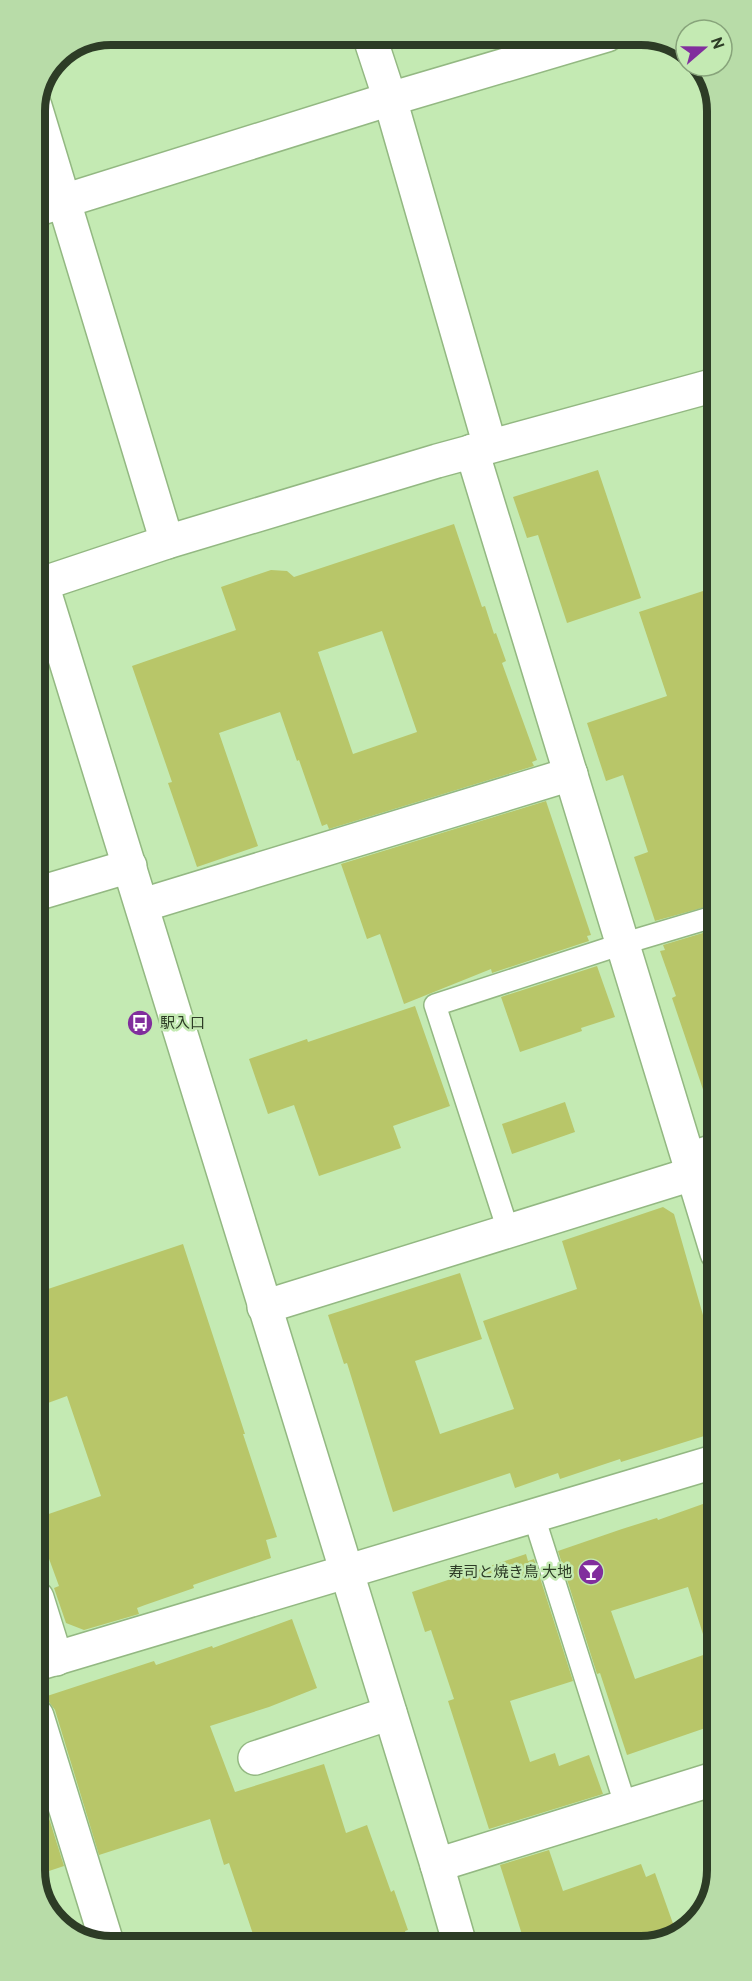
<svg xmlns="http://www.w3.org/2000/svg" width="752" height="1981" viewBox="0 0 752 1981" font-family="Overpass,'Noto Sans JP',sans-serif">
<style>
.building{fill:#b8c669;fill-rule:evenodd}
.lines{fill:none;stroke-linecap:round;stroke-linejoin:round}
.lane-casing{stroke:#93b882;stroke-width:24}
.street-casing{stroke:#93b882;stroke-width:36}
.secondary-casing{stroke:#93b882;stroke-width:36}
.lane{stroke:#fff;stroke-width:21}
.street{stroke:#fff;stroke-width:33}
.secondary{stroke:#fff;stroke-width:33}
.labels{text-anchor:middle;stroke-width:5;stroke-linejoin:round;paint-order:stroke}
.poi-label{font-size:15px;fill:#2d3c26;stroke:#c4eab3;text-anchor:start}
.rim{fill:none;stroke:#2d3c26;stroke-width:8}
</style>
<rect width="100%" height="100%" fill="#c4eab3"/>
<g class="building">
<path d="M598,470l43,128 -74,25 -29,-88 -11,3 -14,-41z"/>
<path d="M454,524l28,83 3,-1 9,28 2,-1 10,28 -4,2 35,97 -5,2 2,4 -205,63 -2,-5 -5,2 -23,-66 -2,1 -17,-49 -61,21 39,113 -61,21 -29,-84 4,-1 -40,-116 104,-36 -15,-43 50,-17 16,1 7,6zM382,631l35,101 -64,22 -35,-102z"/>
<path d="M703,591l13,39v274l-61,17 -21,-64 14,-5 -25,-77 -17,6 -19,-58 80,-27 -28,-84z"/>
<path d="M546,801l45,134 -4,1 2,5 -97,32 -1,-4 -87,35 -24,-70 -13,5 -26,-75z"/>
<path d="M716,929v183l-5,1 -39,-115 4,-2 -16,-45 5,-1 -2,-5z"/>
<path d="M597,966l18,51 -34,11 1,3 -62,21 -19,-55z"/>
<path d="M415,1006l35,100 -57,20 8,22 -82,28 -25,-71 -26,9 -19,-55 58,-20 1,3z"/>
<path d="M565,1102l10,30 -63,22 -10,-30z"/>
<path d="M663,1207l11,7 37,129 -4,2 10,29v58l-96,30 -1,-3 -60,20 -2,-6 -43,15 -5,-15 -117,39 -46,-149 -3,1 -16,-49 132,-42 22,66 -67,22 25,73 74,-25 -31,-88 94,-32 -15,-48z"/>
<path d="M183,1244l62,190h-2l34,103 -11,3 5,18 -78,27 1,3 -49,17 -8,3 2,6 -55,16 -18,-7 -12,-35 5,-2 -22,-60v-8l64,-22 -34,-100 -30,11 -1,-114z"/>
<path d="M717,1499v225l-90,31 -27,-82 -3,1 -39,-123 64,-22 35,-11 1,2zM688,1587l21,66 -74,26 -24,-68z"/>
<path d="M526,1554l2,7 6,-2 39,122 -63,20 20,61 25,-9 4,13 30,-11 14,39 -114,35 -41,-128 6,-2 -23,-69 -6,2 -13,-40z"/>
<path d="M292,1619l25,69 -48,19 -59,19 25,66 89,-28 22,69 21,-8 24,67 3,-2 14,40 -3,1 4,14 -152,1 -28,-83 -5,2 -14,-46 -111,36 -44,-145 -6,-8 -8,-4 113,-37 2,4 56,-19 1,2z"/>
<path d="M37,1780l27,86 -27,9z"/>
<path d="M549,1850l14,41 78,-27 5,13 9,-4 21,59 -33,12h-118l-25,-79z"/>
</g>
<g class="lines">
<g class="lane-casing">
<g id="lane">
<path d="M686,1154l30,-10"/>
<path d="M508,1230l-73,-225 187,-61 94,-28"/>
<path d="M534,1517l92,290"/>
</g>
</g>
<g class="street-casing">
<g id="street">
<path d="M369,35l21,64 100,347"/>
<path d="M35,106l132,436"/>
<path d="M35,210l355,-111 217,-64"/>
<path d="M472,451l245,802"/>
<path d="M36,894l94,-28"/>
<path d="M143,905l428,-131"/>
<path d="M264,1307l428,-133"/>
<path d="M37,1598l19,61"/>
<path d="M37,1716l71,230"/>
<path d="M255,1758l135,-45"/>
<path d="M437,1865l280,-87"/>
</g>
</g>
<g class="secondary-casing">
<g id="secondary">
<path d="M42,584c133,427 263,854 395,1281l23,80"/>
<path d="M35,586l132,-44 270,-81 278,-76"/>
<path d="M37,1664l680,-203"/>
</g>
</g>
<use href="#lane" class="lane"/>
<use href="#street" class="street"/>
<use href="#secondary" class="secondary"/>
</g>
<defs>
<g id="bus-disc" transform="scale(1.35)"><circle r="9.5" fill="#812e9d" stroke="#c4eab3"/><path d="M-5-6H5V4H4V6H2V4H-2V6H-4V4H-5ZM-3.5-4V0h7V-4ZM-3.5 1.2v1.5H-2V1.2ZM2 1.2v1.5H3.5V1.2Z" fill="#fff"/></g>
<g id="bar-disc" transform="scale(1.35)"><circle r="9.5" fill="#812e9d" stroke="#c4eab3"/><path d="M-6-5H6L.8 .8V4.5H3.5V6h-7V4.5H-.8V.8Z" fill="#fff"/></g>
</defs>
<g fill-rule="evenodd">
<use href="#bus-disc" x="140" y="1023"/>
<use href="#bar-disc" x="591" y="1572"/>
</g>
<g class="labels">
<g class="poi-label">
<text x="160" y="1028">駅入口</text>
<text x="572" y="1577" text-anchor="end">寿司と焼き鳥 大地</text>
</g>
</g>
<path d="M0 0H752V1981H0ZM111 45H641A66 66 0 0 1 707 111V1870A66 66 0 0 1 641 1936H111A66 66 0 0 1 45 1870V111A66 66 0 0 1 111 45Z" fill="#b8dca8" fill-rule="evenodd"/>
<path class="rim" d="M111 45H641A66 66 0 0 1 707 111V1870A66 66 0 0 1 641 1936H111A66 66 0 0 1 45 1870V111A66 66 0 0 1 111 45Z"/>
<g transform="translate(704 48) rotate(70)"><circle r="28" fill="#c4eab3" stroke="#88a47b" stroke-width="1.5"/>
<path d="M0-4.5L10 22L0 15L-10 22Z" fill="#812e9d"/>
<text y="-9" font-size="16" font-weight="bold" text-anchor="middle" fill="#2d3c26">N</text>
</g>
</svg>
